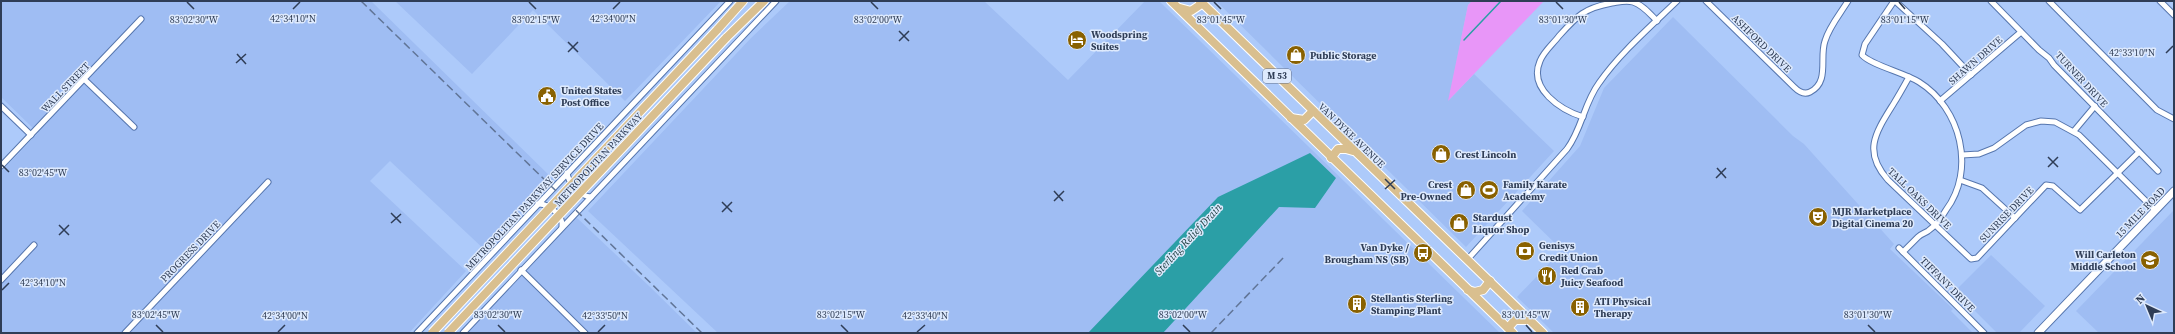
<svg xmlns="http://www.w3.org/2000/svg" width="2175" height="334" viewBox="0 0 2175 334" font-family="'Source Serif 4',serif">
<style>
.built{fill:#9fbdf3}
.green{fill:#e896f8}
.water{fill:#2b9fa6}
.lines{fill:none;stroke-linecap:round;stroke-linejoin:round}
.stream{stroke:#2b9fa6;stroke-width:1.5}
.street-casing{stroke:#5676ae;stroke-width:7}
.secondary-casing{stroke:#5676ae;stroke-width:9}
.primary-casing{stroke:#fff;stroke-width:10}
.street{stroke:#fff;stroke-width:5}
.secondary{stroke:#fff;stroke-width:7}
.primary{stroke:#d9bf8f;stroke-width:8}
.rail{stroke:#617597;stroke-width:1.5;stroke-dasharray:8 4;stroke-linecap:butt}
.primary-bridge-casing{stroke:#fff;stroke-width:10;stroke-linecap:butt}
.primary-bridge{stroke:#d9bf8f;stroke-width:8}
.ticks{fill:none;stroke:#2f3d56;stroke-width:1.5}
.labels{text-anchor:middle;stroke-width:3;stroke-linejoin:round;paint-order:stroke}
.shield{fill:#deeafd;stroke:#647188;stroke-width:1}
.shield-label{font-size:9px;font-weight:bold;fill:#2f3d56}
.poi-label{font-size:10px;font-weight:bold;fill:#2f3d56;stroke:#deeafd;text-anchor:start}
.street-label{font-size:10px;fill:#2f3d56;stroke:#deeafd}
.water-label{font-size:11px;font-style:italic;fill:#1d3e40;stroke:#deeafd}
.ticks-label{font-size:10px;text-anchor:middle;fill:#2f3d56;stroke:#deeafd;stroke-width:3;stroke-linejoin:round;paint-order:stroke}
</style>
<rect width="100%" height="100%" fill="#adcafa"/>
<g class="built">
<path d="M1,1h370l183,179 -68,71 -96,-90 -20,20 96,90 -57,62h-408v-161l37,-39 -37,-36z"/>
<path d="M395,1h326l-96,100 -92,-91 -61,64z"/>
<path d="M790,1h194l84,79 77,-79h14l341,332h-782l-130,-122 163,-173z"/>
<path d="M1216,1h256l-4,4 -19,95 25,-26 80,77 -88,96z"/>
<path d="M1673,17l120,119 11,8 90,100 -4,5 63,60 -2,2 22,22h-419l-37,-36 45,-47 -40,-39 58,-65 24,-58z"/>
<path d="M2174,210v123h-75l-23,-22z"/>
<path d="M576,217l72,68 49,48h-230z"/>
<path d="M1991,255l54,51 -26,27h-22l-42,-42z"/>
</g>
<path class="green" d="M1472,1h72l-96,100 20,-96z"/>
<path class="water" d="M1310,153l26,25 -21,30 -36,-1 -116,126h-75l130,-136z"/>
<g class="lines">
<path class="stream" d="M1464,40l37,-39"/>
<g class="street-casing">
<g id="street">
<path d="M1706,1l88,86c4,4 10,8 16,5 20,-10 9,-34 15,-51 4,-14 15,-27 23,-40"/>
<path d="M1894,1l-29,43 -3,11c9,10 43,18 57,27 42,26 57,88 27,128 -4,7 -11,16 -18,21 -3,2 -7,3 -10,6 -5,5 -10,10 -15,15"/>
<path d="M1895,1l47,43 29,31"/>
<path d="M1991,1l48,49 10,8 5,7 104,106"/>
<path d="M2049,1l108,109 17,9"/>
<path d="M2160,1l14,14"/>
<path d="M1909,77c-5,9 -10,18 -15,26 -18,29 -32,48 -6,77l83,79 6,-1 69,-73 7,1 27,24 59,-58"/>
<path d="M85,80l49,47"/>
<path d="M1940,101l81,-69"/>
<path d="M1,106l30,29"/>
<path d="M1583,117c-22,-7 -55,-28 -43,-56 4,-10 13,-17 19,-25 18,-20 25,-28 53,-33 7,-1 14,-3 21,-1 10,3 17,12 24,19"/>
<path d="M2074,131l21,-25"/>
<path d="M1962,155l17,-1 15,-6 32,-23 15,-4 14,1 24,13 76,75"/>
<path d="M1,166l140,-147"/>
<path d="M567,173c1,9 14,24 24,24"/>
<path d="M1960,180l22,8 33,30"/>
<path d="M538,204c10,-1 26,12 24,23"/>
<path d="M1899,248l85,85"/>
<path d="M1467,260l100,-111c15,-20 17,-46 32,-66 20,-29 52,-57 78,-82"/>
<path d="M521,270l64,63"/>
<path d="M1,280l33,-35"/>
<path d="M125,333l143,-151"/>
<path d="M417,333l313,-332"/>
<path d="M463,333l313,-332"/>
</g>
</g>
<g class="secondary-casing">
<path id="secondary" d="M2038,333l136,-142"/>
</g>
<g class="primary-casing">
<g id="primary">
<path d="M1171,1l342,332"/>
<path d="M1200,1l343,332"/>
<path d="M1180,8l11,3 12,-8"/>
<path d="M717,30l26,-29"/>
<path d="M726,38l38,-37"/>
<path d="M1291,118l13,2 9,-9"/>
<path d="M1331,158l7,-9h8l7,2"/>
<path d="M1468,290l7,2 8,-2 7,-9"/>
<path d="M1508,328l7,-8h14"/>
</g>
</g>
<use href="#street" class="street"/>
<use href="#secondary" class="secondary"/>
<use href="#primary" class="primary"/>
<g class="rail">
<path d="M361,1l341,332"/>
<path d="M1211,333l74,-77"/>
</g>
<g class="primary-bridge-casing">
<g id="primary-bridge">
<path d="M432,333l285,-303"/>
<path d="M448,333l278,-295"/>
</g>
</g>
<use href="#primary-bridge" class="primary-bridge"/>
</g>
<path class="ticks" d="M187,2l7,7M529,2l7,7M871,2l7,7M1214,2l7,7M1556,2l7,7M1899,2l6,7M293,9l7,-7M613,9l7,-7M899,31l10,10M899,41l10,-10M568,42l10,10M568,52l10,-10M2166,53l7,-7M237,54l9,10M236,63l10,-9M2048,157l10,10M2,165l7,7M2048,167l10,-10M1717,168l9,10M1716,178l10,-10M1385,179l10,10M1385,189l10,-9M1054,191l9,10M1054,201l10,-10M722,202l10,10M722,212l10,-10M391,213l10,10M391,223l10,-9M59,225l10,10M59,235l10,-10M2,290l7,-7M156,325l7,7M498,325l7,7M841,325l7,7M1183,325l7,7M1526,325l6,7M1868,325l7,7M278,332l7,-7M598,332l7,-7M917,332l8,-7"/>
<defs>
<g id="hotel-disc" transform="scale(1)"><circle r="9.5" fill="#896100" stroke="#deeafd"/><path d="M-6-4.5h1.5V1H6V5H4.5V3h-9V5H-6ZM-4 0a1.8 1.8 0 1 1 3.6 0ZM.5 0V-2.5h3Q6-2.5 6 0Z" fill="#fff"/></g>
<g id="shop-disc" transform="scale(1)"><circle r="9.5" fill="#896100" stroke="#deeafd"/><path d="M-5-2.5h2.3a2.7 3.5 0 0 1 5.4 0H5L5.5 6h-11ZM-1.5-2.5h3a1.5 2.3 0 0 0-3 0Z" fill="#fff"/></g>
<g id="civic-disc" transform="scale(1)"><circle r="9.5" fill="#896100" stroke="#deeafd"/><path d="M-.6-6.5H3V-4.5H.6V-3L4-1V1h2V6H-6V1h2V-1L-.6-3ZM-1.2 2.5V6h2.4V2.5Z" fill="#fff"/></g>
<g id="stadium-disc" transform="scale(1)"><circle r="9.5" fill="#896100" stroke="#deeafd"/><path d="M0-5a6.5 5 0 1 0 0 10a6.5 5 0 1 0 0-10ZM-3.5-1.8h7v3.6h-7Z" fill="#fff"/></g>
<g id="theatre-disc" transform="scale(1)"><circle r="9.5" fill="#896100" stroke="#deeafd"/><path d="M-5-5.5Q0-4 5-5.5V0Q5 5 0 6Q-5 5-5 0ZM-3.3-2.5H-1v1.5H-3.3ZM1-2.5H3.3v1.5H1ZM-2.8 1Q0 5.5 2.8 1Z" fill="#fff"/></g>
<g id="bank-disc" transform="scale(1)"><circle r="9.5" fill="#896100" stroke="#deeafd"/><path d="M-6-4H6V4H-6ZM0-2.3a2.3 2.3 0 1 0 0 4.6a2.3 2.3 0 1 0 0-4.6Z" fill="#fff"/></g>
<g id="bus-disc" transform="scale(1)"><circle r="9.5" fill="#896100" stroke="#deeafd"/><path d="M-5-6H5V4H4V6H2V4H-2V6H-4V4H-5ZM-3.5-4V0h7V-4ZM-3.5 1.2v1.5H-2V1.2ZM2 1.2v1.5H3.5V1.2Z" fill="#fff"/></g>
<g id="school-disc" transform="scale(1)"><circle r="9.5" fill="#896100" stroke="#deeafd"/><path d="M0-5L7-2L0 1L-7-2ZM-4 1L0 2.5L4 1V4Q0 6-4 4Z" fill="#fff"/></g>
<g id="restaurant-disc" transform="scale(1)"><circle r="9.5" fill="#896100" stroke="#deeafd"/><path d="M-5-6h1v4h1v-4h1v4h1v-4h1v5L-1.5 .5V6h-2V.5L-5-1ZM5-6V6H3V1.5H1.5Q1.5-4 5-6Z" fill="#fff"/></g>
<g id="building-disc" transform="scale(1)"><circle r="9.5" fill="#896100" stroke="#deeafd"/><path d="M-4-6H4V6H1V3H-1V6H-4ZM-2.5-4.3h1.7v1.8h-1.7ZM.8-4.3h1.7v1.8H.8ZM-2.5-1h1.7V.8h-1.7ZM.8-1h1.7V.8H.8Z" fill="#fff"/></g>
</defs>
<g fill-rule="evenodd">
<use href="#hotel-disc" x="1077" y="40"/>
<use href="#shop-disc" x="1296" y="55"/>
<use href="#civic-disc" x="547" y="96"/>
<use href="#shop-disc" x="1441" y="154"/>
<use href="#shop-disc" x="1466" y="190"/>
<use href="#stadium-disc" x="1489" y="190"/>
<use href="#theatre-disc" x="1818" y="217"/>
<use href="#shop-disc" x="1459" y="223"/>
<use href="#bank-disc" x="1525" y="251"/>
<use href="#bus-disc" x="1423" y="253"/>
<use href="#school-disc" x="2150" y="260"/>
<use href="#restaurant-disc" x="1547" y="276"/>
<use href="#building-disc" x="1357" y="304"/>
<use href="#building-disc" x="1580" y="307"/>
</g>
<g class="labels">
<rect class="shield" x="1263" y="69" width="28" height="14" rx="3"/>
<g class="shield-label">
<text x="1277" y="79">M 53</text>
</g>
<g class="poi-label">
<text x="1091" y="38">Woodspring<tspan x="1091" dy="12">Suites</tspan></text>
<text x="1310" y="59">Public Storage</text>
<text x="561" y="94">United States<tspan x="561" dy="12">Post Office</tspan></text>
<text x="1455" y="158">Crest Lincoln</text>
<text x="1452" y="188" text-anchor="end">Crest<tspan x="1452" dy="12">Pre-Owned</tspan></text>
<text x="1503" y="188">Family Karate<tspan x="1503" dy="12">Academy</tspan></text>
<text x="1832" y="215">MJR Marketplace<tspan x="1832" dy="12">Digital Cinema 20</tspan></text>
<text x="1473" y="221">Stardust<tspan x="1473" dy="12">Liquor Shop</tspan></text>
<text x="1539" y="249">Genisys<tspan x="1539" dy="12">Credit Union</tspan></text>
<text x="1409" y="251" text-anchor="end">Van Dyke /<tspan x="1409" dy="12">Brougham NS (SB)</tspan></text>
<text x="2136" y="258" text-anchor="end">Will Carleton<tspan x="2136" dy="12">Middle School</tspan></text>
<text x="1561" y="274">Red Crab<tspan x="1561" dy="12">Juicy Seafood</tspan></text>
<text x="1371" y="302">Stellantis Sterling<tspan x="1371" dy="12">Stamping Plant</tspan></text>
<text x="1594" y="305">ATI Physical<tspan x="1594" dy="12">Therapy</tspan></text>
</g>
<g class="street-label">
<text transform="translate(1762 43) rotate(44)" y="4">ASHFORD DRIVE</text>
<text transform="translate(1975 60) rotate(-41)" y="4">SHAWN DRIVE</text>
<text transform="translate(2082 79) rotate(47)" y="4">TURNER DRIVE</text>
<text transform="translate(65 87) rotate(-46)" y="4">WALL STREET</text>
<text transform="translate(1352 135) rotate(44)" y="4">VAN DYKE AVENUE</text>
<text transform="translate(598 159) rotate(-47)" y="4">METROPOLITAN PARKWAY</text>
<text transform="translate(534 196) rotate(-47)" y="4">METROPOLITAN PARKWAY SERVICE DRIVE</text>
<text transform="translate(1920 198) rotate(44)" y="4">TALL OAKS DRIVE</text>
<text transform="translate(2140 212) rotate(-46)" y="4">15 MILE ROAD</text>
<text transform="translate(2006 214) rotate(-46)" y="4">SUNRISE DRIVE</text>
<text transform="translate(190 251) rotate(-46)" y="4">PROGRESS DRIVE</text>
<text transform="translate(1948 284) rotate(45)" y="4">TIFFANY DRIVE</text>
</g>
<g class="water-label">
<text transform="translate(1188 239) rotate(-47)" y="4">Sterling Relief Drain</text>
</g>
</g>
<g class="ticks-label">
<text x="293" y="22">42°34'10"N</text>
<text x="613" y="22">42°34'00"N</text>
<text x="878" y="23">83°02'00"W</text>
<text x="1905" y="23">83°01'15"W</text>
<text x="194" y="23">83°02'30"W</text>
<text x="536" y="23">83°02'15"W</text>
<text x="1221" y="23">83°01'45"W</text>
<text x="1563" y="23">83°01'30"W</text>
<text x="2132" y="56">42°33'10"N</text>
<text x="43" y="176">83°02'45"W</text>
<text x="43" y="286">42°34'10"N</text>
<text x="156" y="318">83°02'45"W</text>
<text x="498" y="318">83°02'30"W</text>
<text x="841" y="318">83°02'15"W</text>
<text x="1183" y="318">83°02'00"W</text>
<text x="1526" y="318">83°01'45"W</text>
<text x="1868" y="318">83°01'30"W</text>
<text x="285" y="319">42°34'00"N</text>
<text x="605" y="319">42°33'50"N</text>
<text x="925" y="319">42°33'40"N</text>
</g>
<rect width="2175" height="334" fill="none" stroke="#2f3d56" stroke-width="4"/>
<g transform="translate(2147 306) rotate(316)" stroke="#deeafd" stroke-width="3" paint-order="stroke">
<path d="M0-3L7 15L0 10L-7 15Z" fill="#2f3d56"/>
<text y="-6" font-size="11" font-weight="bold" text-anchor="middle" fill="#2f3d56">N</text>
</g>
</svg>
